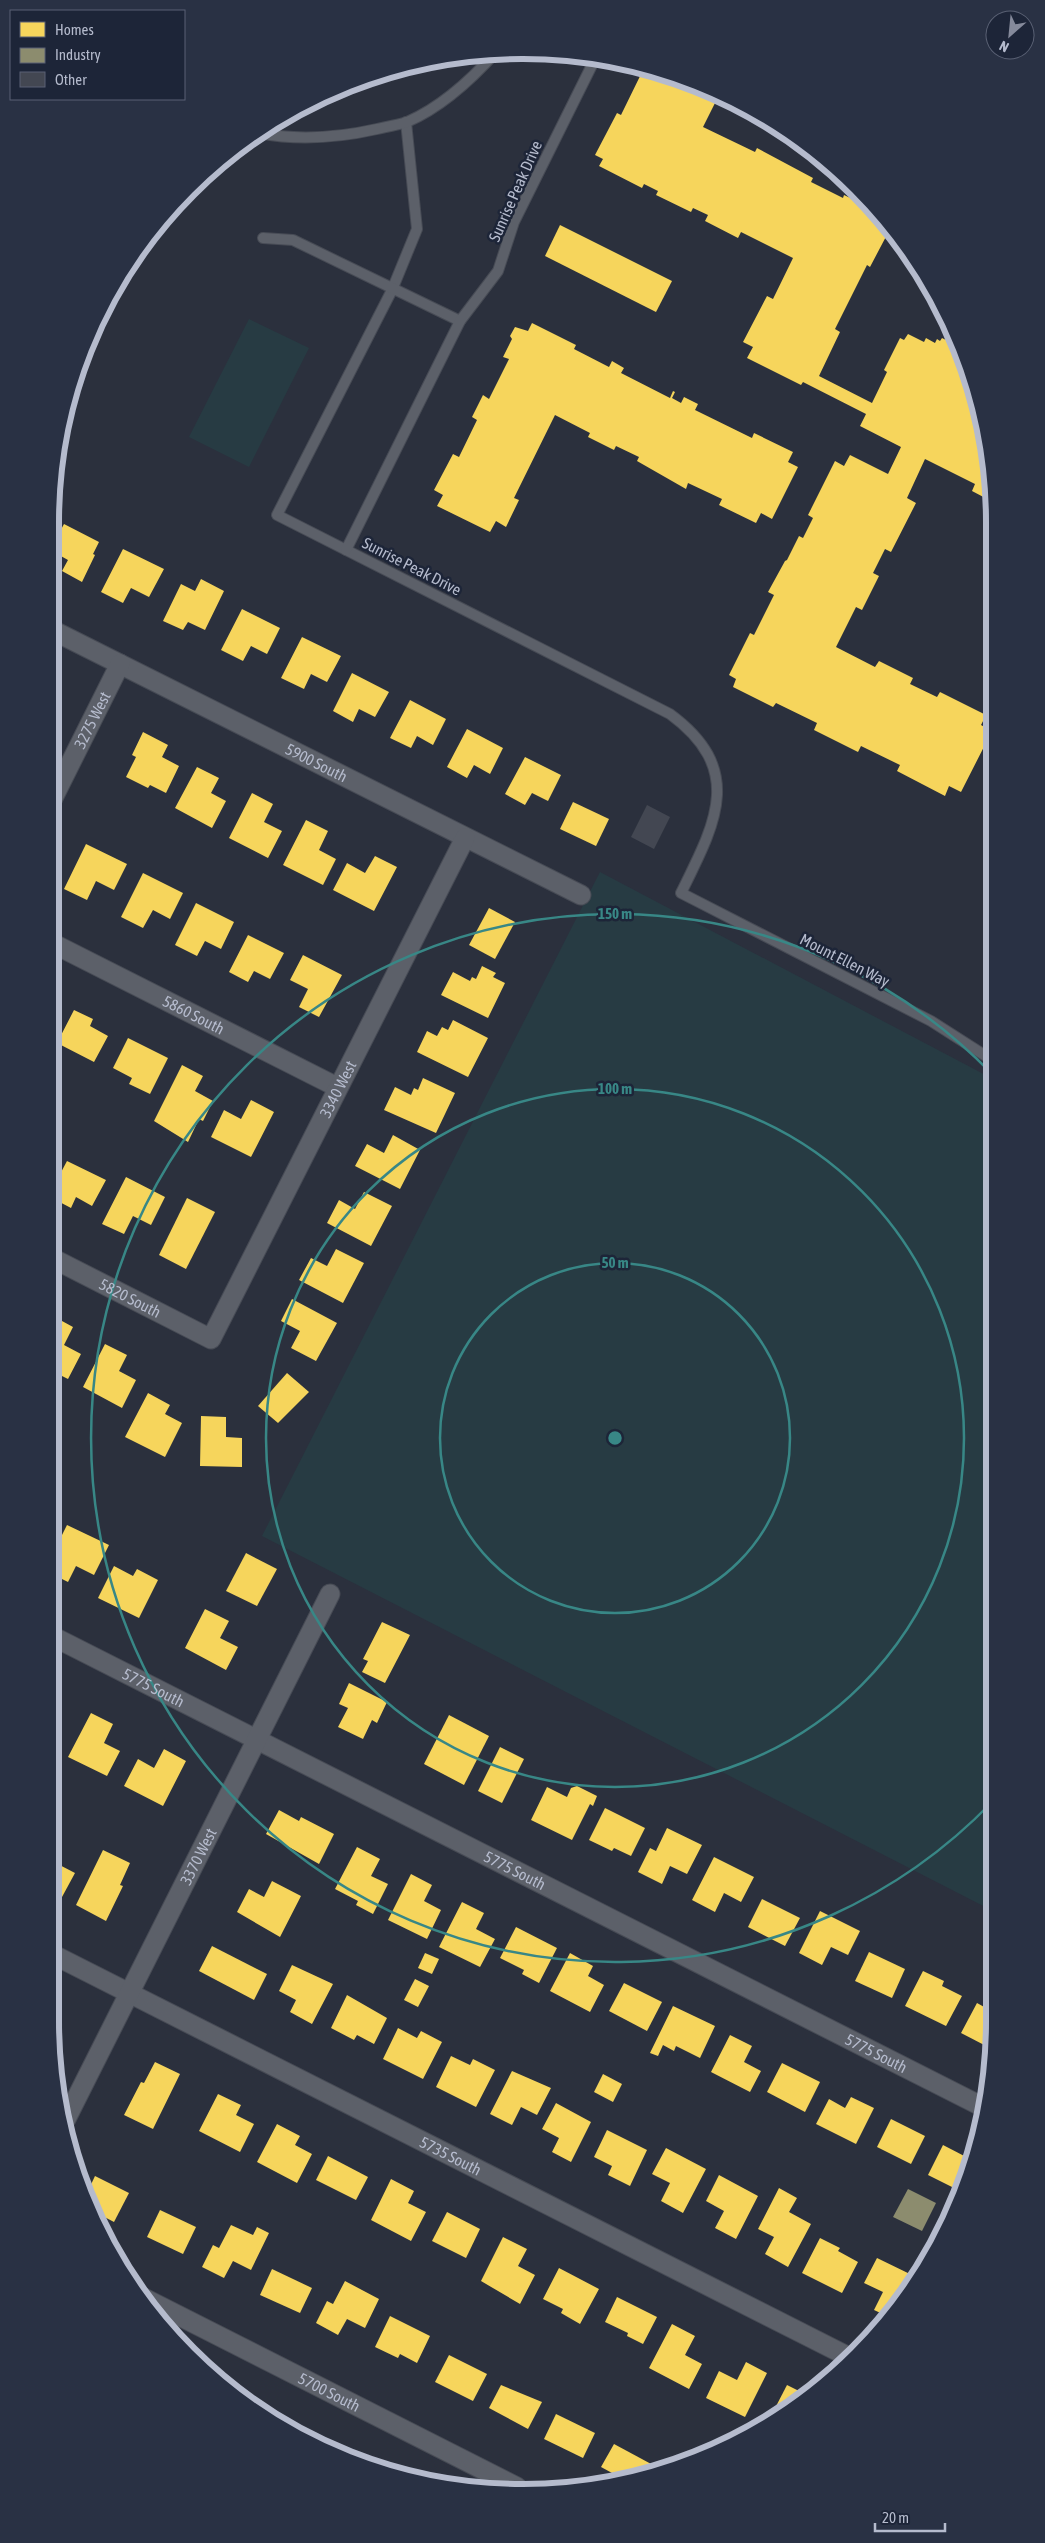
<svg xmlns="http://www.w3.org/2000/svg" width="1045" height="2543" viewBox="0 0 1045 2543" font-family="'Asap Condensed',sans-serif">
<style>
.green{fill:#273b43}
.homes{fill:#f6d55c}
.industry{fill:#8c8c6e}
.building{fill:#434752}
.lines{fill:none;stroke-linecap:round;stroke-linejoin:round}
.service-casing{stroke:#474b55;stroke-width:12}
.minor-casing{stroke:#474b55;stroke-width:21}
.service{stroke:#5c6069;stroke-width:10}
.minor{stroke:#5c6069;stroke-width:19}
.ring{fill:none;stroke:#388786;stroke-width:2.5}
.labels{text-anchor:middle;stroke-width:5;stroke-linejoin:round;paint-order:stroke}
.street-label{font-size:16px;fill:#b5bbcd;stroke:#1d2538}
.rim{fill:none;stroke:#b5bbcd;stroke-width:6}
.centre{fill:#388786;stroke:#1d2538;stroke-width:2.5}
.ring-label{font-size:15px;text-anchor:middle;font-weight:bold;fill:#388786;stroke:#1d2538;stroke-width:5;stroke-linejoin:round;paint-order:stroke}
</style>
<rect width="100%" height="100%" fill="#2b303d"/>
<g class="green">
<path d="M249,319l60,29 -60,119 -60,-30z"/>
<path d="M600,872l393,207 2,833 -733,-376z"/>
</g>
<g class="homes">
<path d="M644,68l30,7 44,22 -15,30 52,25 2,-4 56,30 -2,4 32,16 1,-3 34,16 6,9 -2,3 8,6 -20,38 -3,-2 -32,64 5,3 -21,44 53,27 15,-31 -3,-2 16,-32 4,2 4,-6 16,8 2,-4 9,5 2,-4 3,2 2,-3 14,7 35,116v40l-19,-10 3,-7 -50,-25 -18,39 9,5 -25,49 -6,-3 -12,24 6,3 -17,34 -6,-3 -20,40 39,20 4,-6 34,17 -3,6 27,13 3,-5 46,23 -5,10 11,6 -31,61 -12,-6 -4,10 -48,-25 3,-6 -39,-19 -3,6 -44,-22 3,-7 -41,-20 -3,4 -40,-20 3,-8 -7,-4 21,-42 4,2 20,-40 -6,-3 17,-31 2,-1 12,-24 4,2 10,-20 -5,-3 27,-54 9,5 6,-11 38,19 13,-27 -41,-21 6,-12 -63,-32 -2,3 -54,-27 6,-11 -10,-5 24,-46 6,3 20,-41 -52,-26 -3,6 -33,-17 3,-6 -15,-7 -2,4 -35,-17 2,-4 -14,-7 -2,4 -43,-22 4,-7 -8,-4 22,-42 4,2z"/>
<path d="M560,225l112,56 -16,31 -111,-56z"/>
<path d="M532,323l44,22 -2,4 35,18 3,-6 12,7 -3,5 49,25 3,-7 2,1 -3,6 9,5 3,-6 14,7 -3,6 57,28 2,-5 39,19 -5,10 10,5 -26,52 -11,-6 -5,10 -37,-18 3,-6 -34,-16 -2,6 -49,-28 2,-4 -23,-11 -2,4 -26,-13 2,-4 -35,-18 -41,83 5,2 -13,27 -10,-6 -6,11 -53,-26 6,-11 -9,-5 19,-36 6,3 18,-37 -5,-3 11,-22 6,4 20,-40 -6,-2 9,-18 -2,-3 5,-9 13,4z"/>
<path d="M64,524l35,18 -6,12 2,1 -13,27 -20,-11 6,-11 -18,-10z"/>
<path d="M123,549l41,20 -15,28 -18,-9 -8,15 -22,-11z"/>
<path d="M201,579l23,12 -19,39 -17,-8 -5,8 -20,-9 18,-37 14,7z"/>
<path d="M242,609l38,19 -13,26 -16,-8 -8,15 -22,-11z"/>
<path d="M302,637l39,19 -14,26 -16,-8 -7,15 -23,-11z"/>
<path d="M352,673l37,19 -14,25 -16,-8 -6,13 -20,-11z"/>
<path d="M410,700l36,19 -13,26 -16,-9 -6,12 -21,-10z"/>
<path d="M467,729l36,19 -13,26 -16,-9 -7,13 -20,-11z"/>
<path d="M143,732l25,13 -6,12 17,9 -13,27 -16,-8 -2,3 -22,-11 10,-20 -4,-2z"/>
<path d="M525,757l36,18 -13,26 -16,-8 -7,12 -20,-11z"/>
<path d="M197,767l22,11 -8,15 15,8 -14,27 -37,-20z"/>
<path d="M252,793l21,11 -9,18 18,9 -14,27 -39,-20z"/>
<path d="M573,802l36,17 -13,27 -36,-17z"/>
<path d="M306,820l22,11 -9,19 17,9 -13,26 -40,-20z"/>
<path d="M86,844l41,20 -13,26 -18,-9 -9,19 -23,-11z"/>
<path d="M375,856l22,11 -23,44 -41,-21 14,-27 18,10z"/>
<path d="M143,873l40,20 -13,26 -17,-9 -10,18 -22,-11z"/>
<path d="M196,903l38,19 -13,27 -16,-8 -8,15 -22,-11z"/>
<path d="M489,908l26,14 -20,37 -26,-14z"/>
<path d="M248,935l36,18 -14,26 -16,-8 -6,11 -19,-10z"/>
<path d="M303,955l39,20 -23,42 -20,-10 9,-18 -18,-9z"/>
<path d="M482,966l14,7 -3,4 12,6 -17,35 -47,-23 12,-23 17,9 2,-4 4,2z"/>
<path d="M50,1001l9,5 -9,18z"/>
<path d="M74,1010l19,9 -3,7 18,10 -14,26 -37,-19z"/>
<path d="M453,1020l35,18 -20,39 -51,-25 10,-21 10,5 5,-9 6,3z"/>
<path d="M128,1038l40,20 -18,36 -21,-10 3,-6 -19,-10z"/>
<path d="M182,1065l21,11 -8,15 18,10 -10,20 -4,-2 -11,23 -34,-21z"/>
<path d="M423,1078l32,15 -19,40 -52,-23 11,-23 16,8 3,-7 4,2z"/>
<path d="M251,1100l23,12 -23,45 -40,-20 13,-27 17,9z"/>
<path d="M393,1135l27,15 -20,39 -45,-23 12,-22 17,9z"/>
<path d="M67,1161l39,19 -14,26 -16,-9 -5,11 -21,-11v-4z"/>
<path d="M126,1177l39,20 -14,28 -18,-9 -9,18 -22,-10z"/>
<path d="M364,1192l28,14 -21,40 -44,-23 12,-23 16,9z"/>
<path d="M187,1198l28,14 -29,57 -27,-14z"/>
<path d="M336,1249l28,14 -21,40 -44,-23 12,-22 16,8z"/>
<path d="M292,1299l45,24 -21,38 -25,-13 9,-17 -19,-10z"/>
<path d="M51,1315l22,12 -9,18 17,9 -13,25 -18,-9z"/>
<path d="M105,1344l22,11 -8,16 17,9 -14,28 -39,-21z"/>
<path d="M287,1373l22,19 -31,31 -20,-17z"/>
<path d="M148,1393l22,12 -5,9 17,9 -17,34 -40,-20z"/>
<path d="M201,1416l25,1v20l16,1v29l-42,-1z"/>
<path d="M67,1525l42,20 -15,30 -18,-9 -8,16 -18,-9v-14z"/>
<path d="M246,1553l31,16 -20,37 -31,-15z"/>
<path d="M114,1566l19,10 4,-7 21,11 -19,38 -41,-20z"/>
<path d="M205,1609l24,12 -9,17 18,9 -12,23 -41,-22z"/>
<path d="M382,1622l28,13 -25,48 -23,-11 6,-11 -5,-2z"/>
<path d="M349,1683l38,19 -10,21 -5,-3 -9,19 -25,-12 10,-19 -9,-4z"/>
<path d="M50,1713l12,5 -12,24z"/>
<path d="M91,1713l22,11 -9,19 16,8 -13,25 -39,-19z"/>
<path d="M449,1715l40,21 -25,49 -40,-21z"/>
<path d="M500,1747l24,12 -22,44 -24,-12z"/>
<path d="M164,1749l22,12 -23,45 -39,-20 14,-27 16,9z"/>
<path d="M577,1786l20,10 -4,10 -3,-2 -18,36 -41,-20 16,-33 20,10 4,-9z"/>
<path d="M605,1808l40,20 -14,28 -17,-8 -2,3 -23,-11z"/>
<path d="M279,1810l20,11 2,-4 33,17 -15,30 -53,-30z"/>
<path d="M667,1828l35,17 -15,29 -17,-8 -8,18 -24,-12 12,-24 6,3z"/>
<path d="M357,1847l23,12 -9,17 17,8 -15,30 -17,-9 2,-4 -23,-12z"/>
<path d="M103,1850l27,13 -10,22 3,1 -17,35 -30,-16z"/>
<path d="M714,1857l40,20 -13,25 -17,-9 -9,19 -23,-12z"/>
<path d="M50,1860l25,13 -13,24 -12,-6z"/>
<path d="M411,1874l21,11 -8,16 17,9 -14,29 -39,-19z"/>
<path d="M272,1881l29,15 -21,41 -43,-25 12,-23 15,8z"/>
<path d="M762,1899l38,19 -15,28 -37,-19z"/>
<path d="M462,1902l22,11 -8,16 19,10 -15,28 -41,-20z"/>
<path d="M820,1911l40,20 -12,24 -17,-8 -9,18 -23,-12z"/>
<path d="M516,1927l41,21 -18,35 -17,-9 2,-4 -24,-12z"/>
<path d="M212,1946l55,28 -13,26 -55,-29z"/>
<path d="M869,1952l36,17 -13,29 -37,-17z"/>
<path d="M425,1953l14,6 -7,15 -14,-6z"/>
<path d="M570,1953l23,13 -5,10 16,9 -14,27 -40,-21z"/>
<path d="M292,1965l41,19 -21,40 -22,-12 6,-12 -17,-9z"/>
<path d="M923,1971l21,10 -2,5 20,10 -16,30 -41,-20z"/>
<path d="M415,1979l14,7 -11,21 -14,-7z"/>
<path d="M624,1983l38,19 -15,29 -38,-20z"/>
<path d="M347,1995l40,23 -13,26 -17,-9 -3,5 -23,-12z"/>
<path d="M977,2003l18,10 -5,35 -29,-15z"/>
<path d="M673,2006l42,20 -15,32 -24,-12 -2,5 -11,-6 -5,11 -8,-3z"/>
<path d="M398,2028l19,10 4,-7 21,11 -19,37 -40,-20z"/>
<path d="M730,2035l22,11 -8,16 17,9 -11,21 -39,-20z"/>
<path d="M451,2056l19,9 3,-6 22,11 -19,37 -40,-20z"/>
<path d="M155,2062l25,12 -27,55 -29,-14 17,-33 3,1z"/>
<path d="M782,2063l38,19 -15,30 -38,-20z"/>
<path d="M512,2071l39,17 -14,27 -16,-8 -9,18 -22,-11z"/>
<path d="M603,2074l19,10 -9,18 -19,-10z"/>
<path d="M218,2094l23,11 -5,10 18,9 -14,28 -41,-21z"/>
<path d="M851,2097l23,11 -18,36 -40,-20 13,-25 16,9z"/>
<path d="M556,2103l35,19 -20,40 -19,-10 7,-14 -17,-9z"/>
<path d="M891,2119l34,17 -14,28 -34,-17z"/>
<path d="M277,2124l23,12 -5,9 17,9 -15,29 -40,-21z"/>
<path d="M607,2130l40,20 -17,36 -22,-11 4,-9 -18,-9z"/>
<path d="M943,2145l29,15 -2,12 -10,19 -32,-16z"/>
<path d="M666,2148l40,21 -23,44 -22,-12 9,-18 -18,-9z"/>
<path d="M328,2156l40,21 -12,23 -40,-20z"/>
<path d="M719,2175l39,21 -22,43 -21,-11 9,-17 -18,-10z"/>
<path d="M95,2176l34,17 -15,29 -21,-11 -7,-16z"/>
<path d="M391,2179l23,12 -6,12 18,9 -15,29 -40,-21z"/>
<path d="M779,2188l18,10 -8,14 22,12 -23,43 -23,-13 9,-17 -16,-8z"/>
<path d="M160,2210l36,17 -13,27 -36,-17z"/>
<path d="M447,2212l33,17 -14,29 -34,-17z"/>
<path d="M231,2225l22,10 4,-8 12,6 -18,37 -18,-9 -9,17 -22,-11 11,-22 6,3z"/>
<path d="M503,2237l24,12 -9,17 17,9 -15,29 -39,-23z"/>
<path d="M820,2238l20,10 -2,3 20,11 -16,31 -40,-20z"/>
<path d="M877,2258l37,18 -17,32 -8,9 -15,-7 9,-18 -19,-9z"/>
<path d="M559,2268l40,21 -19,35 -19,-11 2,-4 -20,-10z"/>
<path d="M272,2269l40,19 -12,25 -40,-18z"/>
<path d="M345,2281l34,18 -14,29 -18,-9 -9,16 -22,-12 11,-22 6,3z"/>
<path d="M617,2297l40,20 -14,27 -16,-8 1,-3 -23,-11z"/>
<path d="M390,2316l40,20 -13,27 -17,-9 -2,4 -23,-11z"/>
<path d="M672,2324l23,12 -10,19 17,9 -13,25 -40,-21z"/>
<path d="M449,2355l38,19 -14,27 -38,-19z"/>
<path d="M746,2362l21,11 -22,44 -39,-19 13,-27 18,9z"/>
<path d="M501,2385l41,17 -14,27 -39,-21z"/>
<path d="M787,2385l20,10 -29,21 -6,-2z"/>
<path d="M556,2414l39,19 -12,25 -39,-19z"/>
<path d="M614,2444l39,21 -3,6 -25,9 -24,-13z"/>
</g>
<path class="industry" d="M908,2189l28,14 -14,28 -29,-14z"/>
<path class="building" d="M647,805l23,12 -16,32 -23,-12z"/>
<g class="lines">
<g class="service-casing">
<g id="service">
<path d="M406,122l11,107 -25,61 -115,225 393,199c76,56 45,110 11,179l250,128 61,39"/>
<path d="M259,133c40,8 78,5 118,-4 9,-2 20,-4 30,-7 35,-15 65,-43 90,-71"/>
<path d="M263,238l30,2 167,81"/>
<path d="M346,550l114,-229 38,-50 16,-49 82,-165"/>
</g>
</g>
<g class="minor-casing">
<g id="minor">
<path id="s1" d="M50,629l531,266"/>
<path id="s2" d="M50,804l70,-140"/>
<path id="s3" d="M50,942l287,145"/>
<path id="s4" d="M50,1257l161,82 254,-501"/>
<path id="s5" d="M50,1635l931,471"/>
<path id="s6" d="M50,1953l801,405"/>
<path id="s7" d="M66,2119l264,-525"/>
<path id="s8" d="M142,2297l375,190"/>
</g>
</g>
<use href="#service" class="service"/>
<use href="#minor" class="minor"/>
</g>
<g class="ring">
<circle cx="615" cy="1438" r="175"/>
<circle cx="615" cy="1438" r="349"/>
<path d="M992 1802A524 524 0 1 1 992 1074"/>
</g>
<g class="labels">
<g class="street-label">
<text transform="translate(515 191) rotate(-66)" y="6">Sunrise Peak Drive</text>
<text transform="translate(412 566) rotate(27)" y="6">Sunrise Peak Drive</text>
<text dy="6" stroke="none"><textPath href="#s2" startOffset="94">3275 West</textPath></text>
<text dy="6" stroke="none"><textPath href="#s1" startOffset="298">5900 South</textPath></text>
<text transform="translate(845 960) rotate(27)" y="6">Mount Ellen Way</text>
<text dy="6" stroke="none"><textPath href="#s3" startOffset="161">5860 South</textPath></text>
<text dy="6" stroke="none"><textPath href="#s4" startOffset="461">3340 West</textPath></text>
<text dy="6" stroke="none"><textPath href="#s4" startOffset="90">5820 South</textPath></text>
<text dy="6" stroke="none"><textPath href="#s5" startOffset="116">5775 South</textPath></text>
<text dy="6" stroke="none"><textPath href="#s7" startOffset="294">3370 West</textPath></text>
<text dy="6" stroke="none"><textPath href="#s5" startOffset="521">5775 South</textPath></text>
<text dy="6" stroke="none"><textPath href="#s5" startOffset="926">5775 South</textPath></text>
<text dy="6" stroke="none"><textPath href="#s6" startOffset="449">5735 South</textPath></text>
<text dy="6" stroke="none"><textPath href="#s8" startOffset="210">5700 South</textPath></text>
</g>
</g>
<path d="M0 0H1045V2543H0ZM522 59H523A463 463 0 0 1 986 522V2021A463 463 0 0 1 523 2484H522A463 463 0 0 1 59 2021V522A463 463 0 0 1 522 59Z" fill="#293144" fill-rule="evenodd"/>
<path class="rim" d="M522 59H523A463 463 0 0 1 986 522V2021A463 463 0 0 1 523 2484H522A463 463 0 0 1 59 2021V522A463 463 0 0 1 522 59Z"/>
<circle cx="615" cy="1438" r="8" class="centre"/>
<g class="ring-label">
<text x="615" y="919">150 m</text>
<text x="615" y="1094">100 m</text>
<text x="615" y="1268">50 m</text>
</g>
<rect x="10" y="10" width="175" height="90" fill="#1d2538" stroke="#5a6174"/>
<rect x="20" y="22" width="25" height="15" fill="#f6d55c" stroke="#5a6174"/>
<text x="55" y="35" font-size="15" fill="#b5bbcd">Homes</text>
<rect x="20" y="48" width="25" height="15" fill="#8c8c6e" stroke="#5a6174"/>
<text x="55" y="60" font-size="15" fill="#b5bbcd">Industry</text>
<rect x="20" y="72" width="25" height="15" fill="#434752" stroke="#5a6174"/>
<text x="55" y="85" font-size="15" fill="#b5bbcd">Other</text>
<g transform="translate(1010 35) rotate(207)"><circle r="24" fill="#1d2538" stroke="#5a6174"/>
<path d="M0-4L9 19L0 12L-9 19Z" fill="#858a9b"/>
<text y="-8" font-size="14" font-weight="bold" text-anchor="middle" fill="#b5bbcd">N</text>
</g>
<path d="M875 2523v8h70v-8" fill="none" stroke="#b5bbcd" stroke-width="2.5"/>
<text x="882" y="2523" font-size="15" fill="#b5bbcd" stroke="#1d2538" stroke-width="4" paint-order="stroke">20 m</text>
</svg>
